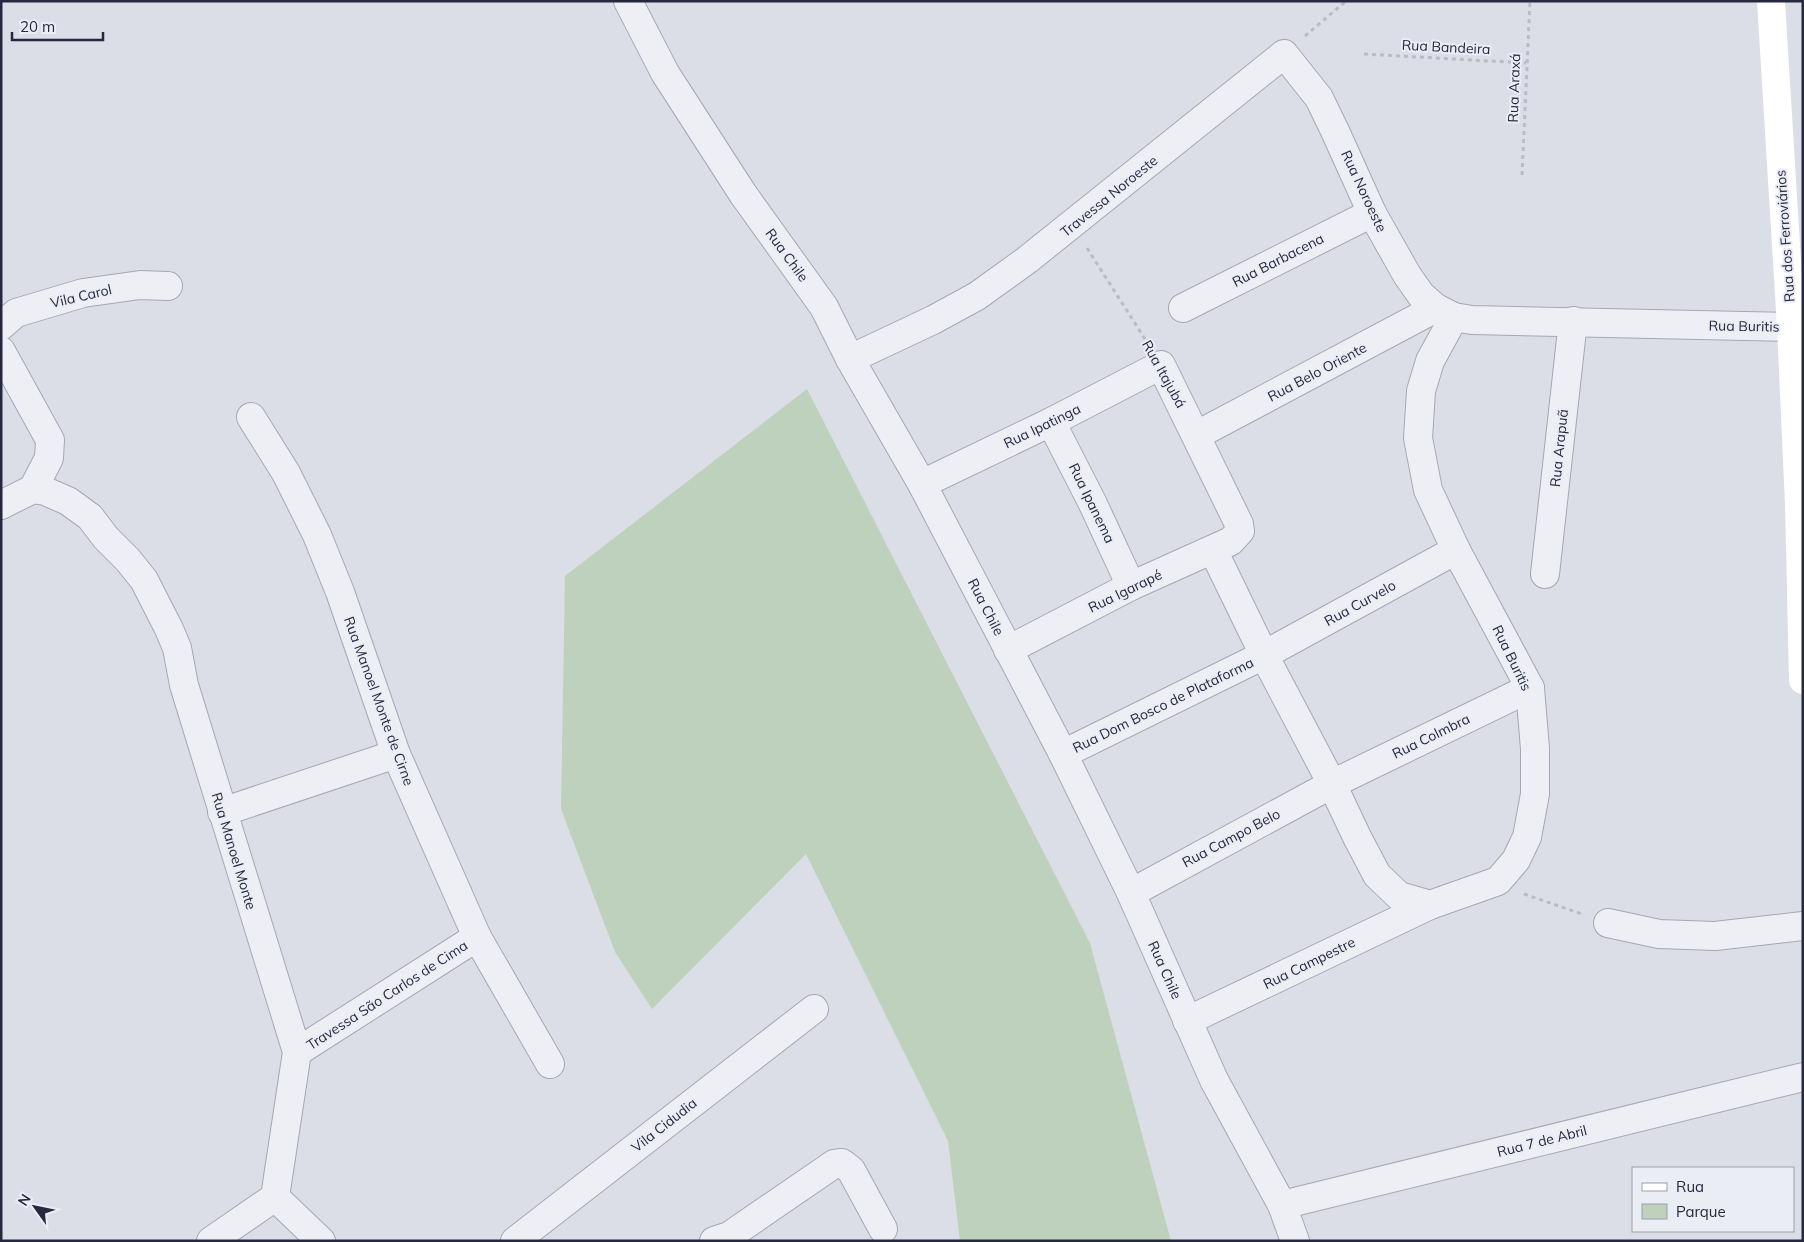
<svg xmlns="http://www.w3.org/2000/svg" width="1804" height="1242" viewBox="0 0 1804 1242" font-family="Mulish,sans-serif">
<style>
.green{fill:#bdd1bc}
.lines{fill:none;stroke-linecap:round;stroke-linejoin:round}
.minor-casing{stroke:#a5a7b4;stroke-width:30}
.path{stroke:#babbc5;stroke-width:3;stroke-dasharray:4 4;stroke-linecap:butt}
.minor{stroke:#eeeff5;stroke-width:28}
.secondary{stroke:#fff;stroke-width:28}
.labels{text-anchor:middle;stroke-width:4;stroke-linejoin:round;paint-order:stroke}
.street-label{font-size:14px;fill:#25283e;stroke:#ebedf5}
</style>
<rect width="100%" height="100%" fill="#dcdee7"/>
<path class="green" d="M807,389l283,554 81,298h-211l-12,-100 -142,-287 -154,155 -37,-57 -54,-143 4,-233z"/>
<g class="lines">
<g class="minor-casing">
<g id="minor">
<path d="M628,1l37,72 78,121 81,113 26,52 72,125 141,270 68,139 83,187 68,125 13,36"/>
<path d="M1183,308l189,-95"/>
<path d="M1,326l15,-13 67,-20 57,-8 28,1"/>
<path d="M1,351l49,89 -1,18 -16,31"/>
<path d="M850,359l83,-39 44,-24 50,-36 257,-206 35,44 16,33 37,82 35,62 14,20 15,13 18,9 18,3 319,7"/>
<path d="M251,417l35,56 31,62 23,57 56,162 81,183 73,127"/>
<path d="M1051,422l41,80 39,84"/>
<path d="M1197,435l239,-127"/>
<path d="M922,484l129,-62 110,-57 78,159 1,7 -9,10 -100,45 -123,64"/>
<path d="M33,489l12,2 23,10 22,16 16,21 22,22 16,20 25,49 8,19 7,37 113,367 -22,145 -64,44"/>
<path d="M1,505l32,-16"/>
<path d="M1213,550l51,105 68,129 25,53 20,38 22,21 31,9 68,-24 18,-21 11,-23 8,-43v-45l-5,-61 -74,-138 -28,-60 -10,-52 3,-47 9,-30 24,-44"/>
<path d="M1545,574l28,-253"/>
<path d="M1063,754l201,-99 192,-105"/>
<path d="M222,812l174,-58"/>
<path d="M1131,893l201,-109 198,-96"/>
<path d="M1608,923l51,11 56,2 88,-10"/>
<path d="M1187,1021l243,-116"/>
<path d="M297,1052l180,-115"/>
<path d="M275,1197l46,44"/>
<path d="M1282,1205l521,-128"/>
<path d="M515,1241l299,-232"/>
<path d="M714,1241l15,-5 105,-72 8,-1 9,7 32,59"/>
</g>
</g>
<g class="path">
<path d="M1305,36l41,-35"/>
<path d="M1364,54l162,9"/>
<path d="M1522,175l8,-174"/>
<path d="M1087,248l58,91"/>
<path d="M1524,894l58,20"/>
</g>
<use href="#minor" class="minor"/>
<path class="secondary" d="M1771,1l20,326 8,177 4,176"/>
</g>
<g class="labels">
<g class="street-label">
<text transform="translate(1446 47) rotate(3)" y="5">Rua Bandeira</text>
<text transform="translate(1514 88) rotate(-88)" y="5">Rua Araxá</text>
<text transform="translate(1364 191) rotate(65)" y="5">Rua Noroeste</text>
<text transform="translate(1109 196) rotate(-39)" y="5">Travessa Noroeste</text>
<text transform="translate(1785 236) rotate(-94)" y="5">Rua dos Ferroviários</text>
<text transform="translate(787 255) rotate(54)" y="5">Rua Chile</text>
<text transform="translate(1278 260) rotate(-27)" y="5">Rua Barbacena</text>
<text transform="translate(81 296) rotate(-13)" y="5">Vila Carol</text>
<text transform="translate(1744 326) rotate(1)" y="5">Rua Buritis</text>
<text transform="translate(1317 372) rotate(-28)" y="5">Rua Belo Oriente</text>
<text transform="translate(1164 374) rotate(61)" y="5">Rua Itajubá</text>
<text transform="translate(1042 426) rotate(-26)" y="5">Rua Ipatinga</text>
<text transform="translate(1559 448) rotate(-84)" y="5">Rua Arapuã</text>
<text transform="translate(1092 503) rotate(64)" y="5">Rua Ipanema</text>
<text transform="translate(1125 591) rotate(-26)" y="5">Rua Igarapé</text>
<text transform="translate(1360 603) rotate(-29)" y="5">Rua Curvelo</text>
<text transform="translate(986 607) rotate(63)" y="5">Rua Chile</text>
<text transform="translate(1512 658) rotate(64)" y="5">Rua Buritis</text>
<text transform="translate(379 701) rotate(70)" y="5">Rua Manoel Monte de Cirne</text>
<text transform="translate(1163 705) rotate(-26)" y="5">Rua Dom Bosco de Plataforma</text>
<text transform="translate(1431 736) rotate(-26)" y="5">Rua Colmbra</text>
<text transform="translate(1231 838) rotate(-28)" y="5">Rua Campo Belo</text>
<text transform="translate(234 851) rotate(73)" y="5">Rua Manoel Monte</text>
<text transform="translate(1309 963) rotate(-26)" y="5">Rua Campestre</text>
<text transform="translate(1165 970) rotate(66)" y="5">Rua Chile</text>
<text transform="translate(387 995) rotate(-33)" y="5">Travessa São Carlos de Cima</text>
<text transform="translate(664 1125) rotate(-38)" y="5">Vila Cidudia</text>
<text transform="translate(1542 1141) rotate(-14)" y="5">Rua 7 de Abril</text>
</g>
</g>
<rect width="1804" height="1242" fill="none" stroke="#25283e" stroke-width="5"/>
<rect x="1632" y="1167" width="162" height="65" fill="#ebedf5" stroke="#9c9eac"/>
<rect x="1642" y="1183" width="25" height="8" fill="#ffffff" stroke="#9c9eac"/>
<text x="1676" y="1192" font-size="15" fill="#25283e">Rua</text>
<rect x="1642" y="1204" width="25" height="15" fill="#bdd1bc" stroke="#9c9eac"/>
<text x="1676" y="1217" font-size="15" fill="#25283e">Parque</text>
<g transform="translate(35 1207) rotate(303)" stroke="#ebedf5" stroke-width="4" paint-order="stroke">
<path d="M0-4L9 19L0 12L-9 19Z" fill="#25283e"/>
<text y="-8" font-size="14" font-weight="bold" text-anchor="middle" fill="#25283e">N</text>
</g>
<path d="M12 32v8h91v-8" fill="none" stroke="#25283e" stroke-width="2.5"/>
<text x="20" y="32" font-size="15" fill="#25283e" stroke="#ebedf5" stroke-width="4" paint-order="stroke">20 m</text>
</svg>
